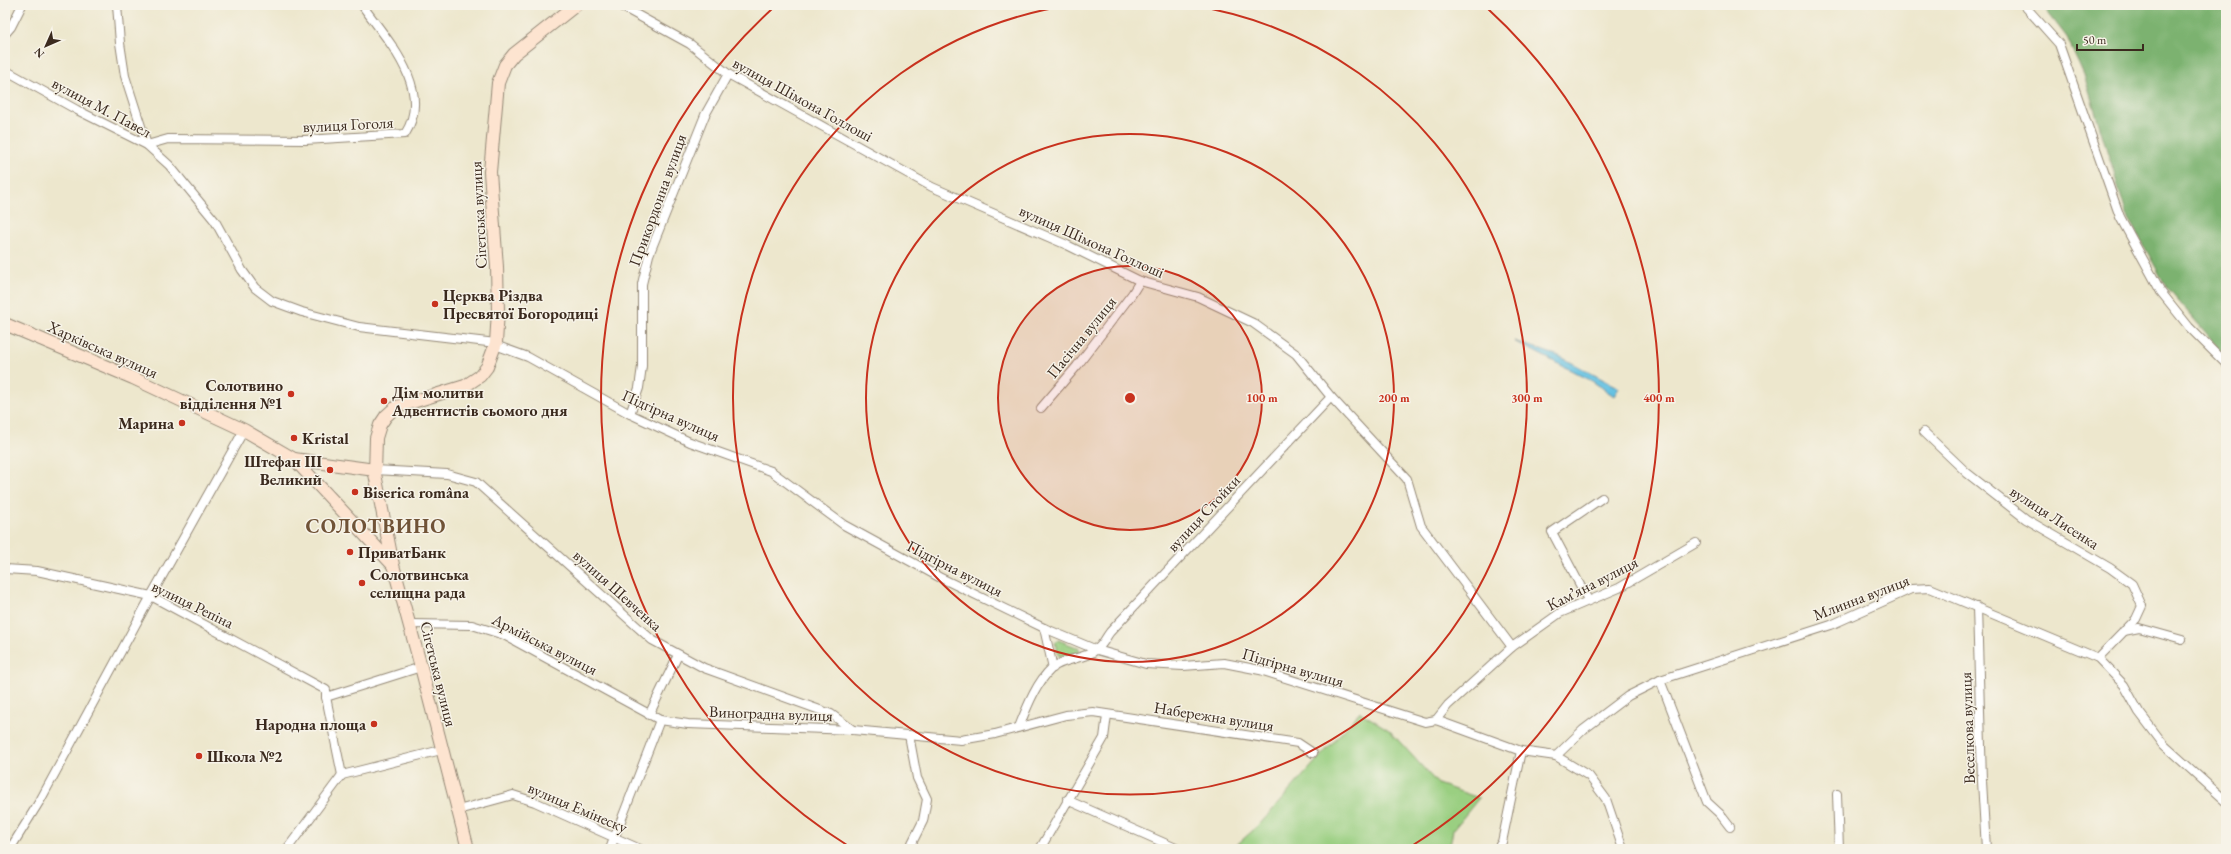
<svg xmlns="http://www.w3.org/2000/svg" width="2231" height="854" viewBox="0 0 2231 854" font-family="'EB Garamond',serif">
<style>
.green{fill:#9acf81;stroke:#6a7c50}
.forest{fill:#7bb26f;stroke:#5b6e46}
.water{fill:#63c1e2;stroke:#4f7680}
.lines{fill:none;stroke-linecap:round;stroke-linejoin:round}
.street-casing{stroke:#948876;stroke-width:10}
.secondary-casing{stroke:#948876;stroke-width:14}
.street{stroke:#fff;stroke-width:8}
.secondary{stroke:#fde4d0;stroke-width:12}
.ring{fill:none;stroke:#c8321e;stroke-width:2}
.poi-dot{fill:#c8321e;stroke:#f7f3e8;stroke-width:1.5}
.labels{text-anchor:middle;stroke-width:3;stroke-linejoin:round;paint-order:stroke}
.street-label{font-size:16px;fill:#3b2a1e;stroke:#f7f3e8}
.poi-label{font-size:16px;font-weight:bold;fill:#3b2a1e;stroke:#f7f3e8;text-anchor:start}
.district-label{font-size:20px;font-weight:bold;letter-spacing:1px;fill:#705337;stroke:#f7f3e8}
.centre{fill:#c8321e;stroke:#f7f3e8;stroke-width:2}
.ring-label{font-size:12px;text-anchor:middle;font-weight:bold;fill:#c8321e;stroke:#f7f3e8;stroke-width:3;stroke-linejoin:round;paint-order:stroke}
</style>
<rect width="100%" height="100%" fill="#f7f3e8"/>
<filter id="ink" filterUnits="userSpaceOnUse"><feTurbulence type="fractalNoise" baseFrequency=".025" numOctaves="2"/><feDisplacementMap in="SourceGraphic" scale="8" xChannelSelector="R" yChannelSelector="G"/><feConvolveMatrix kernelMatrix="1 2 1 2 8 2 1 2 1" color-interpolation-filters="sRGB"/></filter>
<filter id="wash" filterUnits="userSpaceOnUse"><feTurbulence type="fractalNoise" baseFrequency=".012" numOctaves="4" result="noise"/><feDisplacementMap in="SourceGraphic" scale="16" xChannelSelector="R" yChannelSelector="G"/><feGaussianBlur stdDeviation="0.9" result="paint"/><feColorMatrix in="noise" values="0 0 0 0 0 0 0 0 0 0 0 0 0 0 0 0 0 1.4 0 .05"/><feComposite in="paint" operator="in"/></filter>
<g filter="url(#wash)">
<rect width="100%" height="100%" fill="#ede7cd"/>
<g class="green">
<path d="M1058,640l21,8 1,5 -21,3 -4,-13z"/>
<path d="M1360,712l29,18 49,54 41,14 -26,32 -3,16 -4,3h-214l27,-24z"/>
</g>
<path class="forest" d="M2042,5h184v351l-59,-68 -41,-75 -41,-135 -19,-42z"/>
<path class="water" d="M1514,341l45,15 60,32 -5,8 -22,-15z"/>
</g>
<g filter="url(#ink)">
<g class="lines">
<g class="street-casing">
<g id="street">
<path d="M117,5l3,38 5,33 22,69 21,-6 137,1 100,-6c29,-45 -18,-94 -43,-129"/>
<path d="M619,5l71,39 38,30 204,113 135,58 73,36 58,16 55,26 43,31 35,43 76,82 14,47 91,121"/>
<path d="M2024,5l35,39 61,173 41,75 28,35 37,37"/>
<path d="M5,34l6,-7 11,-22"/>
<path d="M5,70l72,40 70,35 22,20 46,56 27,49 13,18 17,13 30,11 57,15 137,16"/>
<path d="M495,345l33,12 102,57 60,28 81,29 73,54 95,52 105,51 53,22 49,14 37,2 41,-3 36,7 165,52 11,-2"/>
<path d="M1041,408l36,-42 55,-72 8,-13"/>
<path d="M630,414l9,-26 3,-22v-82l7,-29 56,-140 23,-41"/>
<path d="M1924,432l43,41 59,46 84,49 22,16 10,22 -6,13 -38,39"/>
<path d="M375,470l72,4 29,8 176,158 52,28 127,46 22,16"/>
<path d="M5,569l32,2 114,25 175,94v7"/>
<path d="M1588,600l-36,-68 50,-34"/>
<path d="M1977,607l5,174 4,68"/>
<path d="M410,624l62,1 32,10 156,85"/>
<path d="M1044,628l9,40"/>
<path d="M2124,631l15,-3 43,12"/>
<path d="M421,667l-95,30 16,78 99,-25"/>
<path d="M1660,680l47,122 13,12 10,13"/>
<path d="M649,715l29,-60"/>
<path d="M1436,720l12,-15 64,-58 48,-34 59,-25 77,-45"/>
<path d="M1436,720l85,31 35,5 33,20 17,23 17,50"/>
<path d="M1019,727c8,-20 17,-44 33,-59 13,-11 33,-8 45,-19 6,-4 9,-12 13,-17l221,-235"/>
<path d="M1556,756l27,-26 45,-34 32,-16 171,-55 80,-36 19,-1 168,70 26,27 15,27 25,33 62,56"/>
<path d="M1837,794l2,55"/>
<path d="M1067,800l111,49"/>
<path d="M458,810l55,-15 22,7 105,47"/>
<path d="M10,849l31,-50 110,-203 93,-166"/>
<path d="M287,849l55,-74"/>
<path d="M610,849l50,-129 28,4 165,6 108,10 34,-6 71,-19 27,-3 205,31 15,10"/>
<path d="M909,849l14,-28 4,-22 -10,-21 -8,-43"/>
<path d="M1040,849l64,-111 3,-23"/>
<path d="M1497,849l5,-7 19,-91"/>
</g>
</g>
<g class="secondary-casing">
<g id="secondary">
<path d="M5,324l128,54 111,52 50,29 98,105"/>
<path d="M294,459l81,11"/>
<path d="M468,849l-47,-182 -28,-102 -18,-91 1,-36 4,-13 6,-9 10,-9 69,-21 15,-10 7,-9 9,-24 2,-32 -1,-44 -7,-95 8,-89 7,-18 9,-11 62,-49"/>
</g>
</g>
<use href="#street" class="street"/>
<use href="#secondary" class="secondary"/>
</g>
</g>
<circle cx="1130" cy="398" r="132" fill="#c8321e" fill-opacity=".12"/>
<g class="ring">
<circle cx="1130" cy="398" r="132"/>
<circle cx="1130" cy="398" r="264"/>
<path d="M1189 5A397 397 0 1 1 1071 5"/>
<path d="M850 847A529 529 0 0 1 773 8M1487 8A529 529 0 0 1 1410 847"/>
</g>
<g class="poi-dot">
<circle cx="435" cy="304" r="4"/>
<circle cx="291" cy="394" r="4"/>
<circle cx="384" cy="401" r="4"/>
<circle cx="182" cy="423" r="4"/>
<circle cx="294" cy="438" r="4"/>
<circle cx="330" cy="470" r="4"/>
<circle cx="355" cy="492" r="4"/>
<circle cx="350" cy="552" r="4"/>
<circle cx="362" cy="583" r="4"/>
<circle cx="374" cy="724" r="4"/>
<circle cx="199" cy="756" r="4"/>
</g>
<g class="labels">
<g class="street-label">
<text transform="translate(803 99) rotate(29)" y="6">вулиця Шімона Голлоші</text>
<text transform="translate(102 107) rotate(28)" y="6">вулиця М. Павел</text>
<text transform="translate(348 124) rotate(-3)" y="6">вулиця Гоголя</text>
<text transform="translate(657 200) rotate(-70)" y="6">Прикордонна вулиця</text>
<text transform="translate(478 215) rotate(-93)" y="6">Сігетська вулиця</text>
<text transform="translate(1092 241) rotate(24)" y="6">вулиця Шімона Голлоші</text>
<text transform="translate(1081 337) rotate(-51)" y="6">Пасічна вулиця</text>
<text transform="translate(103 349) rotate(24)" y="6">Харківська вулиця</text>
<text transform="translate(671 415) rotate(24)" y="6">Підгірна вулиця</text>
<text transform="translate(1203 513) rotate(-47)" y="6">вулиця Стойки</text>
<text transform="translate(2055 517) rotate(33)" y="6">вулиця Лисенка</text>
<text transform="translate(955 568) rotate(27)" y="6">Підгірна вулиця</text>
<text transform="translate(1592 583) rotate(-27)" y="6">Камʼяна вулиця</text>
<text transform="translate(618 590) rotate(42)" y="6">вулиця Шевченка</text>
<text transform="translate(1861 597) rotate(-21)" y="6">Млинна вулиця</text>
<text transform="translate(193 604) rotate(26)" y="6">вулиця Репіна</text>
<text transform="translate(545 644) rotate(27)" y="6">Армійська вулиця</text>
<text transform="translate(1293 667) rotate(16)" y="6">Підгірна вулиця</text>
<text transform="translate(439 674) rotate(76)" y="6">Сігетська вулиця</text>
<text transform="translate(771 713) rotate(2)" y="6">Виноградна вулиця</text>
<text transform="translate(1214 716) rotate(9)" y="6">Набережна вулиця</text>
<text transform="translate(1967 728) rotate(-92)" y="6">Веселкова вулиця</text>
<text transform="translate(578 807) rotate(23)" y="6">вулиця Емінеску</text>
</g>
<g class="poi-label">
<text x="443" y="301">Церква Різдва<tspan x="443" dy="18">Пресвятої Богородиці</tspan></text>
<text x="283" y="391" text-anchor="end">Солотвино<tspan x="283" dy="18">відділення №1</tspan></text>
<text x="392" y="398">Дім молитви<tspan x="392" dy="18">Адвентистів сьомого дня</tspan></text>
<text x="174" y="429" text-anchor="end">Марина</text>
<text x="302" y="444">Kristal</text>
<text x="322" y="467" text-anchor="end">Штефан III<tspan x="322" dy="18">Великий</tspan></text>
<text x="363" y="498">Biserica româna</text>
<text x="358" y="558">ПриватБанк</text>
<text x="370" y="580">Солотвинська<tspan x="370" dy="18">селищна рада</tspan></text>
<text x="366" y="730" text-anchor="end">Народна площа</text>
<text x="207" y="762">Школа №2</text>
</g>
<g class="district-label">
<text x="376" y="533">СОЛОТВИНО</text>
</g>
</g>
<circle cx="1130" cy="398" r="6" class="centre"/>
<g class="ring-label">
<text x="1262" y="402">100 m</text>
<text x="1394" y="402">200 m</text>
<text x="1527" y="402">300 m</text>
<text x="1659" y="402">400 m</text>
</g>
<rect width="2231" height="854" fill="none" stroke="#f7f3e8" stroke-width="20"/>
<g transform="translate(46 46) rotate(225)" stroke="#f7f3e8" stroke-width="3" paint-order="stroke">
<path d="M0-3L7 15L0 10L-7 15Z" fill="#3b2a1e"/>
<text y="-6" font-size="11" font-weight="bold" text-anchor="middle" fill="#3b2a1e">N</text>
</g>
<path d="M2077 44v6h66v-6" fill="none" stroke="#3b2a1e" stroke-width="2"/>
<text x="2083" y="44" font-size="12" fill="#3b2a1e" stroke="#f7f3e8" stroke-width="3" paint-order="stroke">50 m</text>
</svg>
